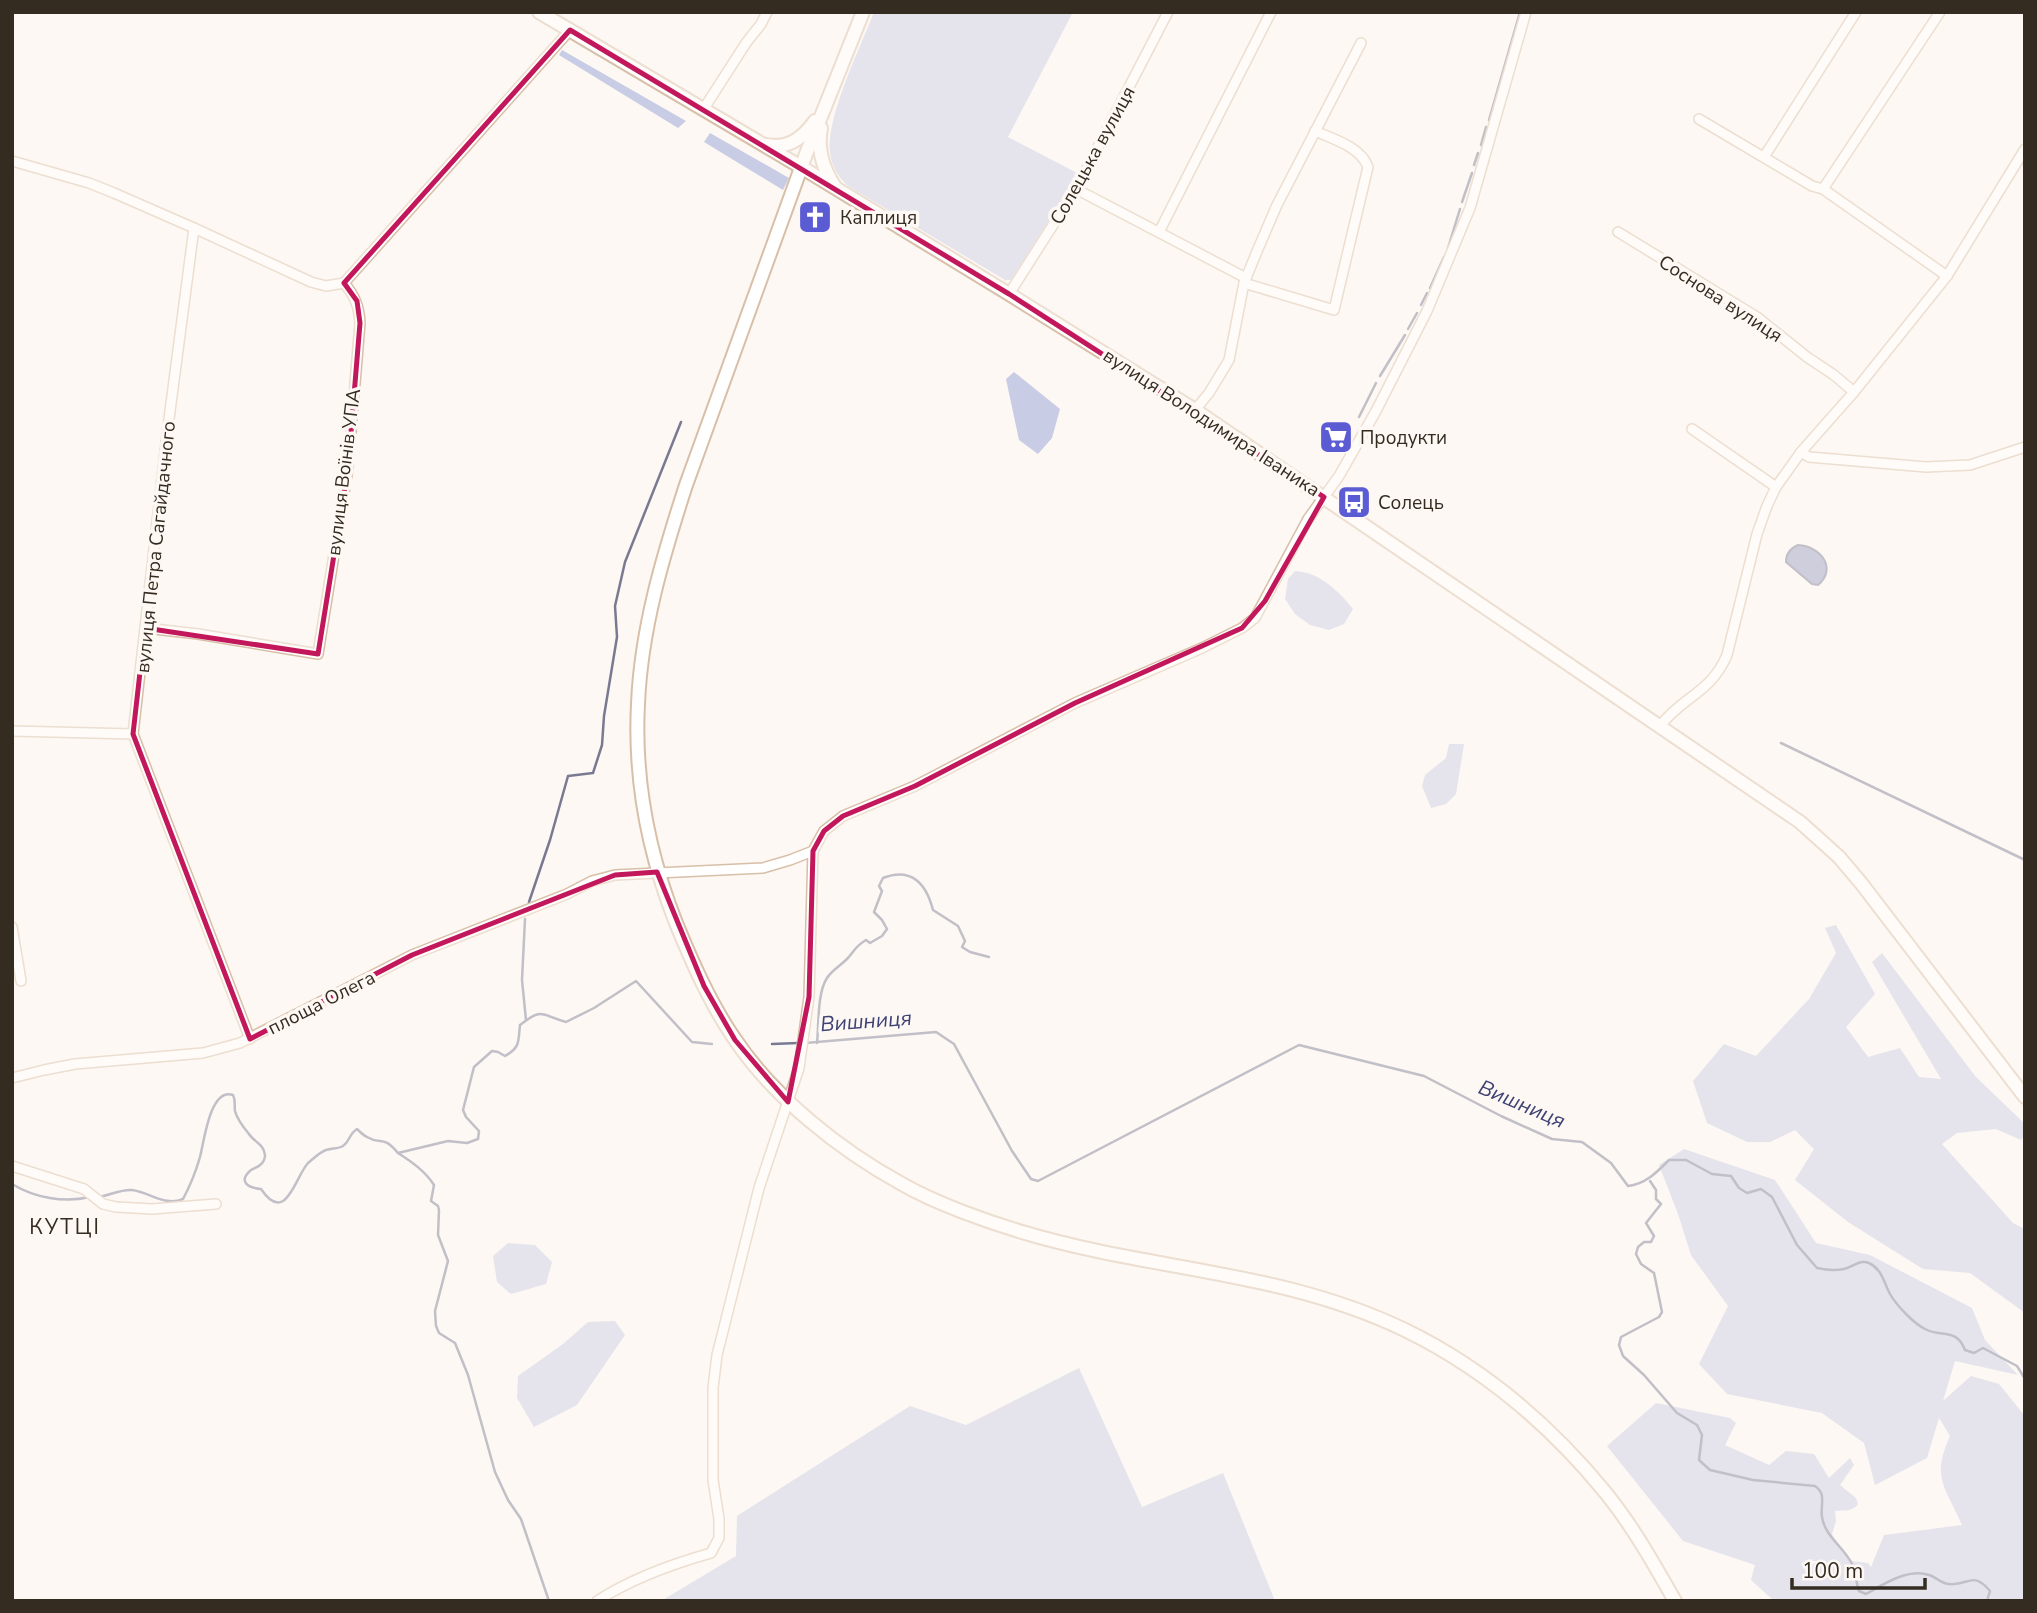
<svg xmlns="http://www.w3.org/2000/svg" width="2037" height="1613" viewBox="0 0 2037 1613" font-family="'Nunito Sans',sans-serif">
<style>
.green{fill:#c8cce4}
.water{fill:#979cc2;stroke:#797a92;stroke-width:2}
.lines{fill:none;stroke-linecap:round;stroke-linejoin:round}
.stream{stroke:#797a92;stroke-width:2.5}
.minor-casing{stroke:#d8bfa7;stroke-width:12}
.major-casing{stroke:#d8bfa7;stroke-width:16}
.minor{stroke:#fff;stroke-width:9}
.major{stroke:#fff;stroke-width:12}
.marked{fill:none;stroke:#c2185b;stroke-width:5;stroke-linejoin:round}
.labels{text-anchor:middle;stroke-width:7;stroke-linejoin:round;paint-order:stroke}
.street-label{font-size:19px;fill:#342b21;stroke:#fdf8f3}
.poi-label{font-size:19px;fill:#342b21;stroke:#fdf8f3;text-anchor:start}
.water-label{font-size:21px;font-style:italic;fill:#3e4275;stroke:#fdf8f3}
.neighbourhood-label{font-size:21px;letter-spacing:2px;fill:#342b21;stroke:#fdf8f3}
</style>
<rect width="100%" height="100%" fill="#fdf8f3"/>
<g class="green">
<path d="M874,12h199l-65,125 71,37 -68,106h-6l-157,-94c-10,-9 -16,-19 -18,-33 -5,-34 31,-107 44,-141z"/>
<path d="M562,50l124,71 -8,7 -119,-73z"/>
<path d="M710,133l79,45 -6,12 -79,-48z"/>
<path d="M1014,372l46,37 -8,29 -14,16 -19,-14 -13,-61z"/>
<path d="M1295,571c26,2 42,19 58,38l-9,15 -15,6 -19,-5 -15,-11 -10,-15 3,-20z"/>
<path d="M1449,744h15l-8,50 -10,10 -15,4 -9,-22 3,-11 21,-17z"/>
<path d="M1836,925l39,69 -29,33 22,30 32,-9 19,29 22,2 -69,-117 10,-9 94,124 49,47v10l-4,6 -25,-11 -39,4 -15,11 71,79 12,6v84l-55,-40 -47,-4 -75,-47 -53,-42 19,-31 -19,-19 -25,12h-23l-40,-19 -14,-42 31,-37 32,12 53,-57 27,-46 -11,-25z"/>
<path d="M1684,1149l91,31 41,63 54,12 102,53 13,32 33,35 -63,-14 -12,40 28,-25 28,8 26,32v185h-251l-23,-21 4,-15 -72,-24 -76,-95 49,-43 74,15 6,5 -11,22 44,20 17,-14 28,3 15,24 21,-20 4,7 -14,20 16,13 2,6c-5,8 -14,6 -23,7l1,10 -4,13 4,9 16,18 16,2 3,4 13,-32 78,-10c-17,-39 -31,-47 -12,-89l-11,-18 -12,40 -52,27 -11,-42 -42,-30 -95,-19 -28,-30 29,-58 -37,-51 -13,-41 -19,-49z"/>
<path d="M508,1243l27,2 17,17 -6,22 -35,10 -14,-12 -4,-26z"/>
<path d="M615,1321l10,14 -48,70 -43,22 -17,-29 1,-22 45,-32 25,-22z"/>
<path d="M1079,1368l63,139 81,-34 52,128h-614l75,-45 1,-40 173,-110 56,19z"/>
</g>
<path class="water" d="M1798,545c22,1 40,23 20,40l-6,-1 -26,-22c0,-8 5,-14 12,-17z"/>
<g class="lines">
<g class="stream">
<path d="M1489,120l31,-108"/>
<path d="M1481,145l5,-18"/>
<path d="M1474,165l4,-12"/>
<path d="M1462,202l10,-29"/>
<path d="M1448,248l12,-39"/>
<path d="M1430,288l14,-31"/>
<path d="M1421,305l6,-12"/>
<path d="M1408,329l9,-16"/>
<path d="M1380,376l25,-41"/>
<path d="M1359,417l17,-34"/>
<path d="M1781,743l244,117"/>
<path d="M529,902l21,-62 18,-64 25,-3 9,-28 2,-29 13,-79 -2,-31 10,-44 56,-140"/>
<path d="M525,919l-3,61 4,40"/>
<path d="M805,1043l131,-11 18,12 58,107 19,28 7,2 261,-136 125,31 77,40 51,23 30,3 29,21 17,23c18,-2 29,-14 41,-26h17l26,14 19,2 8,12 8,5 14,-4 11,8 25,48 20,23c9,2 18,3 27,1 10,-2 15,-10 25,-6 13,6 15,20 21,31 4,7 11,15 17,21 5,5 12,11 18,14 16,9 31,-2 40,21l9,3 9,-5 34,18 8,13"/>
<path d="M817,1043c2,-18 0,-50 10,-65 5,-8 13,-12 20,-19 8,-8 7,-12 19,-19l4,3 12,-7 5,-7 -5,-9 -8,-8 8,-21 -3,-5 4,-8c28,-11 43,5 50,32l25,16 7,15 -3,6 8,5 19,5"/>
<path d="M772,1044l26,-1"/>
<path d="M398,1153c14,9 27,18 36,32l-3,16 7,5 1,4 -1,25 10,26 -13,50 1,15 3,7 16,10 13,32 27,97 13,28 13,19 28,82"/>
<path d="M1650,1181l6,9v9l5,5 -15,19 8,13 -3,6h-7l-6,5 -2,7 5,10 13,9 8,39 -3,5 -38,20 -2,8 4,11 21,19 33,38 20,12 5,10 -3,25 11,10 43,10 62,6c12,8 5,19 7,31 3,20 22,30 30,47 4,9 4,19 7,27l7,3c18,-10 42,-26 63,-19 7,2 13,9 20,9 20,2 23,-14 41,7l-3,10"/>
<path d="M12,1184c23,14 52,19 78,13"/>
<path d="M97,1197c12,-1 23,-8 35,-7 17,2 34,17 51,9 7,-13 13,-28 17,-42 4,-15 10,-70 33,-62 3,6 1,9 2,16 2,8 9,17 14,23 5,8 15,10 16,21 0,4 -1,7 -5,10 -2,2 -6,3 -9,5 -14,12 -2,18 10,19 25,37 34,-12 47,-26 5,-4 12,-11 18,-13 6,-2 12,-1 17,-4 7,-5 6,-12 14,-17 3,3 6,6 10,8 15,9 15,-3 31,16l50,-12 19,2 11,-4 1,-8 -13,-14 -3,-7 11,-43 18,-16 6,1 7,4c16,-9 13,-15 15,-31 23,-18 21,-10 46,-3l28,-14 42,-27 56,61 20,2"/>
</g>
<g class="minor-casing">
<g id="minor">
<path d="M703,110l43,-67 15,-19 6,-12"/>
<path d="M1699,119l113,67 11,3 124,87"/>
<path d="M1764,157l92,-145"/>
<path d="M12,161l77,22 25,10 80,35 -27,206 -34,300 117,305"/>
<path d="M1076,189l170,89"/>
<path d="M1823,189l117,-177"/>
<path d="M1159,232l112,-220"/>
<path d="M1618,232l139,85 50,40 27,18 20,17"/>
<path d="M344,283l226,-253"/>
<path d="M1244,283l90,27 34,-143c-7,-20 -35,-28 -53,-36"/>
<path d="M1009,294l67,-105 92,-177"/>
<path d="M1195,410l14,-17 20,-33 15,-77 14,-34 19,-44 84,-162"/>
<path d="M1692,429l84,58"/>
<path d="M1801,452l8,5 117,10 44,-2 55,-18"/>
<path d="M145,628l53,6 120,20 30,-186 12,-145c-1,-17 -5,-27 -16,-40l-18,3 -15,-4 -117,-54"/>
<path d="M1660,726c23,-30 51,-33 67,-71l30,-121 10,-28 9,-19 25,-35 53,-60 93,-116 78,-127"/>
<path d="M12,731l121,3"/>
<path d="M12,927l9,54"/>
<path d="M12,1078l32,-8 31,-6 128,-11 37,-10 172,-88 155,-61 25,-13 23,-6 148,-7 27,-8 23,-9"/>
<path d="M12,1166l72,23 19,15 13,3 36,2 64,-5"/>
<path d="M597,1601c34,-22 75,-37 114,-48l8,-15v-19l-6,-39v-92l4,-33 42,-167 40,-120 10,-71 4,-146 11,-20 19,-15 72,-30 160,-83 127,-55 40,-20 13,-10 53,-99 31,-43 37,-65 51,-100 43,-103 56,-196"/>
</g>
</g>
<g class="major-casing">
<g id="major">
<path d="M539,12l262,155 208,127 186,116 605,412 39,35 22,26 164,214"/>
<path d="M863,12l-57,142 -120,331c-23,71 -45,144 -48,219 -4,76 10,148 38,219 16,39 34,80 58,115 40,60 106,112 168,146 33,19 83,37 120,48 129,39 259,38 383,98 78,38 145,95 200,162 27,33 49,72 70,109"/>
<path d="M821,128c-4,21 2,41 14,59"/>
<path d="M766,145c22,4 36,-6 49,-24"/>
</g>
</g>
<use href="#minor" class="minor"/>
<use href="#major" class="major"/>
</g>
<path d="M0 0H2037V1613H0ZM570,30l439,264 315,203 -59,104 -23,27 -167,75 -160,83 -72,30 -19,15 -11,20 -4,146 -21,105 -53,-62 -31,-54 -47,-114 -42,3 -203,80 -162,84 -117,-305 12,-106 173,26 30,-186 12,-145 -3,-22 -13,-18z" fill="#fdf8f3" fill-opacity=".55" fill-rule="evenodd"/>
<path class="marked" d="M570,30l439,264 315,203 -59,104 -23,27 -167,75 -160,83 -72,30 -19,15 -11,20 -4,146 -21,105 -53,-62 -31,-54 -47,-114 -42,3 -203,80 -162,84 -117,-305 12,-106 173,26 30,-186 12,-145 -3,-22 -13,-18z"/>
<defs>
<g id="church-square" transform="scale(1.75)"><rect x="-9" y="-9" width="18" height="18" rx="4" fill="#5b5bd3" stroke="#fdf8f3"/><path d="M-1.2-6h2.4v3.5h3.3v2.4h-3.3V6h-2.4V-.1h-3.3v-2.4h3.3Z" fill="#fff"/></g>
<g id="supermarket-square" transform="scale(1.75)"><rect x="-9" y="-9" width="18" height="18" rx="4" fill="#5b5bd3" stroke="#fdf8f3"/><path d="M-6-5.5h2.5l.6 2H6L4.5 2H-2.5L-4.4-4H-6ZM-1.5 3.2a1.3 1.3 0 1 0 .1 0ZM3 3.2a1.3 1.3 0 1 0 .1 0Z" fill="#fff"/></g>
<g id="bus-square" transform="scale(1.75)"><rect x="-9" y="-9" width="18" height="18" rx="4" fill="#5b5bd3" stroke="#fdf8f3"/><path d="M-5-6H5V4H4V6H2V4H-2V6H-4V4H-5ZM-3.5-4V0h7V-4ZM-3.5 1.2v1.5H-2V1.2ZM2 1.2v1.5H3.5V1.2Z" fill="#fff"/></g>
</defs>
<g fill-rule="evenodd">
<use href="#church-square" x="815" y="217"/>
<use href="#supermarket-square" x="1336" y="437"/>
<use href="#bus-square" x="1354" y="502"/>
</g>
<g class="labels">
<g class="street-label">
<text transform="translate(1092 155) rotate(-61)" y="7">Солецька вулиця</text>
<text transform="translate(1721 298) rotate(33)" y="7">Соснова вулиця</text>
<text transform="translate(1212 422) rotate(33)" y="7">вулиця Володимира Іваника</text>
<text transform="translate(343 472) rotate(-83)" y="7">вулиця Воїнів УПА</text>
<text transform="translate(155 547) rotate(-84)" y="7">вулиця Петра Сагайдачного</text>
<text transform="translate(321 1002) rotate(-27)" y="7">площа Олега</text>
</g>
<g class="poi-label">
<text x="840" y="224">Каплиця</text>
<text x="1360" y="444">Продукти</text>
<text x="1378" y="509">Солець</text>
</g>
<g class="water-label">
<text transform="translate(866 1021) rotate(-4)" y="7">Вишниця</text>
<text transform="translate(1522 1104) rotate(23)" y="7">Вишниця</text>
</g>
<g class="neighbourhood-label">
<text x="65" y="1234">КУТЦІ</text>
</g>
</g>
<rect width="2037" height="1613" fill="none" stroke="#342b21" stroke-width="28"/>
<path d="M1792 1578v10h133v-10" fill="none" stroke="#342b21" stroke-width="3.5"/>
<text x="1802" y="1578" font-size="21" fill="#342b21" stroke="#fdf8f3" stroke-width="5" paint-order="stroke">100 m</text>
</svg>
